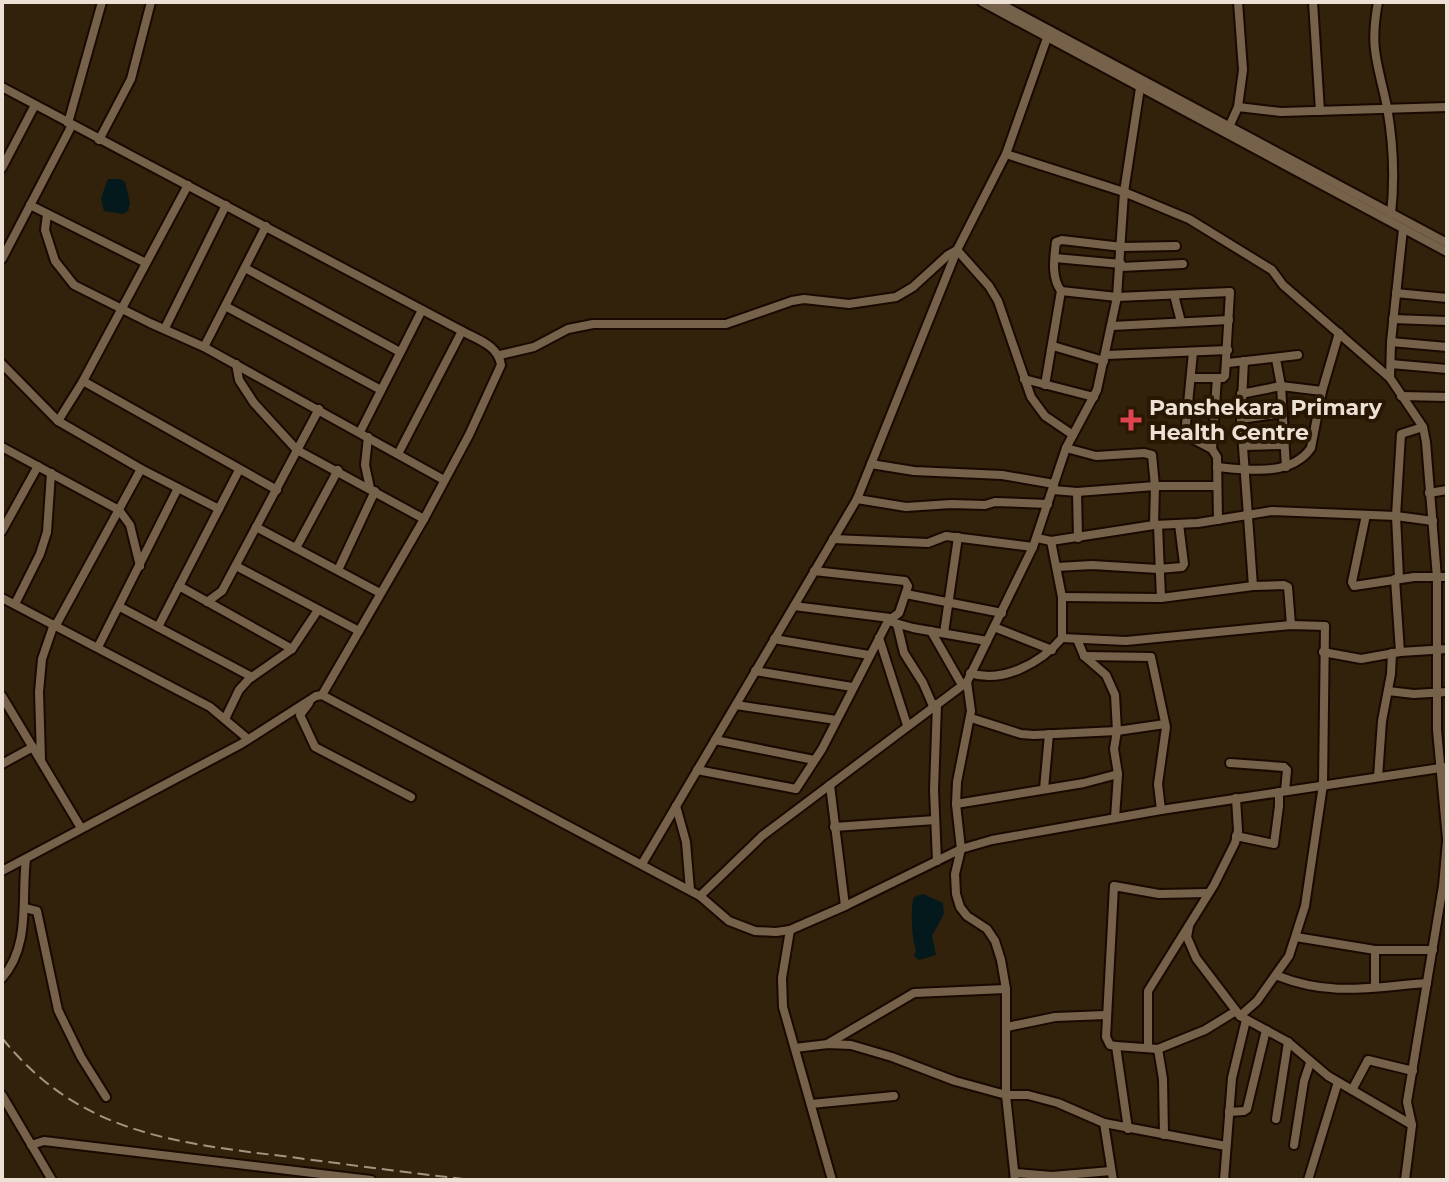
<svg xmlns="http://www.w3.org/2000/svg" width="1449" height="1182" viewBox="0 0 1449 1182" font-family="Montserrat,sans-serif">
<style>
.water{fill:#04191c}
.lines{fill:none;stroke-linecap:round;stroke-linejoin:round}
.minor-casing{stroke:#190900;stroke-width:12}
.minor{stroke:#76614a;stroke-width:8}
.rail{stroke:#a29584;stroke-width:2;stroke-dasharray:12 6;stroke-linecap:butt}
.health-dot{fill:#e0444e;stroke:#281703;stroke-width:3}
.labels{text-anchor:middle;stroke-width:8;stroke-linejoin:round;paint-order:stroke}
.poi-label{font-size:22px;font-weight:bold;fill:#ece1d4;stroke:#281703;text-anchor:start}
</style>
<rect width="100%" height="100%" fill="#32210b"/>
<g class="water">
<path d="M108,179h12l5,3 5,21 -2,8 -5,3 -19,-3 -3,-13z"/>
<path d="M923,894l20,9 1,11 -12,22 4,19 -17,5 -5,-4 2,-6c-4,-10 -6,-41 -2,-53z"/>
</g>
<g class="lines">
<g class="minor-casing">
<g id="minor">
<path d="M982,2l465,250"/>
<path d="M997,2l450,241"/>
<path d="M1238,2l5,68 -5,37"/>
<path d="M1313,2l7,109"/>
<path d="M1378,2c-9,48 0,61 9,105 6,34 8,72 4,107"/>
<path d="M2,87l460,244c16,9 36,14 39,34l-32,70 -45,84 -102,176"/>
<path d="M68,123l34,-121"/>
<path d="M1229,127l9,-20 43,5 166,-5"/>
<path d="M99,140l32,-61 20,-77"/>
<path d="M1006,154l118,38 65,27 83,51 11,15 107,93"/>
<path d="M2,168l33,-63"/>
<path d="M30,205l116,58"/>
<path d="M47,214l-2,16 10,31 19,24 76,38 54,24 240,133"/>
<path d="M1403,229l-12,113 -1,36 33,49 3,15 11,136v152l10,109"/>
<path d="M1055,258l66,6"/>
<path d="M2,259l70,-134"/>
<path d="M1121,267l62,-3"/>
<path d="M245,268l155,84"/>
<path d="M1061,291l56,6 113,-5 -5,84 -2,2h-31"/>
<path d="M1396,293l51,5"/>
<path d="M1174,295l7,27"/>
<path d="M227,307l154,83"/>
<path d="M1393,319l54,2"/>
<path d="M1112,326l117,-6"/>
<path d="M165,328l61,-123"/>
<path d="M1391,342l56,5"/>
<path d="M1053,346l51,15"/>
<path d="M204,347l62,-121"/>
<path d="M1193,352l-8,83 27,14"/>
<path d="M500,355l34,-8 34,-18 25,-5h133l66,-23 12,-2 45,5 47,-7 17,-10 35,-32 9,-5 32,36 9,15 33,96 14,19 28,19"/>
<path d="M1106,355l122,-5"/>
<path d="M1276,359l5,27 5,81"/>
<path d="M1244,361l-3,58 12,167"/>
<path d="M1228,363l70,-8"/>
<path d="M2,364l56,57 83,48 78,40"/>
<path d="M236,364l3,16 15,23 43,47 127,69"/>
<path d="M1391,364l56,5"/>
<path d="M1217,378l-5,71 5,8 1,63"/>
<path d="M1024,379l70,18"/>
<path d="M83,381l194,109"/>
<path d="M1045,385l16,-94c-10,-14 -7,-32 -5,-49l6,-2 60,7 54,-1"/>
<path d="M1241,394l40,-8 41,5"/>
<path d="M1401,396l46,1"/>
<path d="M1241,419l42,-6"/>
<path d="M58,421l25,-40 105,-196"/>
<path d="M360,432l62,-122"/>
<path d="M368,437l-3,28 5,23"/>
<path d="M1243,446l41,-1"/>
<path d="M2,447l117,63 11,15 10,41"/>
<path d="M1066,448l30,8 48,-3 8,2 3,31 -1,39"/>
<path d="M398,454l64,-123"/>
<path d="M871,464l43,7 88,4 52,9"/>
<path d="M1217,467c31,3 74,10 94,-19l11,-57 17,-58"/>
<path d="M1053,490l24,2 78,-6h62"/>
<path d="M1077,492l1,46"/>
<path d="M1429,493l18,-3"/>
<path d="M857,499l49,8 45,-3 34,1 10,-3 53,2"/>
<path d="M1366,515l-14,67 2,4 60,-9h33"/>
<path d="M1158,525l3,73"/>
<path d="M256,527l124,66"/>
<path d="M2,531l36,-65"/>
<path d="M1037,538l14,3 103,-16 44,-2 74,-12 124,5 37,5"/>
<path d="M833,539l95,4 18,-7 87,11"/>
<path d="M296,548l42,-78"/>
<path d="M236,566l123,65"/>
<path d="M1057,567l35,-2 66,4 24,-2 2,-3 -5,-40"/>
<path d="M338,570l37,-79"/>
<path d="M1399,578l-3,-62 5,-82 22,-7"/>
<path d="M1395,579l5,73"/>
<path d="M179,586l113,63"/>
<path d="M906,594l96,19"/>
<path d="M1062,597l99,1 92,-12 31,-1 4,2 3,38"/>
<path d="M2,598l208,109 38,32"/>
<path d="M207,602l15,-11 97,-182"/>
<path d="M15,604l25,-50 7,-22 4,-59"/>
<path d="M794,606l96,12"/>
<path d="M120,607l132,70"/>
<path d="M888,621l25,7 74,13"/>
<path d="M897,624l7,29 19,30 10,23"/>
<path d="M56,625l85,-156"/>
<path d="M158,627l81,-157"/>
<path d="M994,627l58,23"/>
<path d="M931,631l31,54"/>
<path d="M944,633l14,-96"/>
<path d="M879,638l28,87"/>
<path d="M1062,638l64,3 165,-16 34,1 -2,159 -18,121 -16,50 -32,45 -17,15"/>
<path d="M774,639l95,16"/>
<path d="M1077,639l7,17 22,19 9,20 2,36 -3,18 4,25 -3,44"/>
<path d="M98,647l80,-159"/>
<path d="M1323,652l38,7 39,-7 47,-3"/>
<path d="M1084,656l67,1 15,70 -8,57 3,26"/>
<path d="M755,671l97,16"/>
<path d="M970,673c32,11 71,-10 92,-35v-41l-11,-56"/>
<path d="M1388,691l26,3 33,-2"/>
<path d="M2,696l79,132"/>
<path d="M309,703l-9,12 15,32 96,50"/>
<path d="M937,704l-3,86 3,71"/>
<path d="M736,705l100,15"/>
<path d="M971,718l50,16 13,1 83,-4 48,-7"/>
<path d="M225,719l14,-29 10,-11 43,-30 26,-39"/>
<path d="M715,740l99,20"/>
<path d="M41,759l-2,-67 3,-33 12,-35"/>
<path d="M1230,763l54,4 3,3 -2,21"/>
<path d="M2,764l31,-17"/>
<path d="M697,770l99,19 26,-40 66,-128 11,-8 9,-27 -3,-5 -91,-10"/>
<path d="M1378,777l4,-56 9,-47 1,-21"/>
<path d="M830,785l15,121"/>
<path d="M1044,789l5,-55"/>
<path d="M956,804l128,-21 34,-9"/>
<path d="M676,806l10,36 4,48"/>
<path d="M834,827l101,-7"/>
<path d="M1236,836l38,8 5,-38v-14"/>
<path d="M642,864l215,-365 100,-249 49,-96 41,-116"/>
<path d="M2,871l239,-127 75,-48 6,-1 378,201 29,25 26,10 21,1 14,-2 55,-24 116,-57 31,-9 169,-30 286,-43"/>
<path d="M1208,893l-49,1 -45,-8 -8,151 4,8 6,1 42,3 47,-19 31,-19"/>
<path d="M700,896l62,-60 205,-154"/>
<path d="M25,908l12,3 21,99 23,47 25,40"/>
<path d="M1189,926l-2,11 9,21 44,58 48,26 40,34 84,49"/>
<path d="M790,930l-8,48 1,29 49,173"/>
<path d="M1296,937l79,13h58"/>
<path d="M1278,976c53,21 93,11 149,7"/>
<path d="M2,978c29,-32 19,-80 24,-119"/>
<path d="M1375,987v-37"/>
<path d="M1007,1027l48,-10 51,-2"/>
<path d="M829,1043l85,-50 92,-4"/>
<path d="M1116,1046l12,83"/>
<path d="M795,1048l33,-4 23,1 41,12 63,24 51,14h22l30,8 46,20 122,23"/>
<path d="M1148,1048v-57l66,-106 21,-42 3,-12 -2,-33"/>
<path d="M1158,1049l5,30 1,56"/>
<path d="M1352,1090l16,-30 45,11"/>
<path d="M2,1095l50,85"/>
<path d="M811,1104l83,-8"/>
<path d="M1229,1112l15,-1 3,-2 19,-79"/>
<path d="M1276,1119l12,-77"/>
<path d="M1104,1123l9,57"/>
<path d="M31,1145l13,-4 327,39"/>
<path d="M1294,1145l10,-64 6,-18"/>
<path d="M1015,1173l37,3 59,-5"/>
<path d="M1015,1180l-9,-85v-106l-5,-29 -6,-19 -8,-12 -20,-13 -7,-9 -4,-13 -1,-20 6,-25 -5,-45 1,-22 14,-71 -4,-29 66,-135 33,-99 31,-58 20,-93 7,-105 16,-104"/>
<path d="M1224,1180l8,-102 14,-58"/>
<path d="M1308,1180l30,-98"/>
<path d="M1405,1180l7,-55 -5,-23 36,-216 4,-45"/>
</g>
</g>
<use href="#minor" class="minor"/>
<path class="rail" d="M2,1038c77,96 174,105 288,119 61,8 121,16 182,23"/>
</g>
<path class="health-dot" d="M1127 408h8v8h8v8h-8v8h-8v-8h-8v-8h8z"/>
<g class="labels">
<g class="poi-label">
<text x="1149" y="415">Panshekara Primary<tspan x="1149" dy="25">Health Centre</tspan></text>
</g>
</g>
<rect width="1449" height="1182" fill="none" stroke="#ece1d4" stroke-width="8"/>
</svg>
